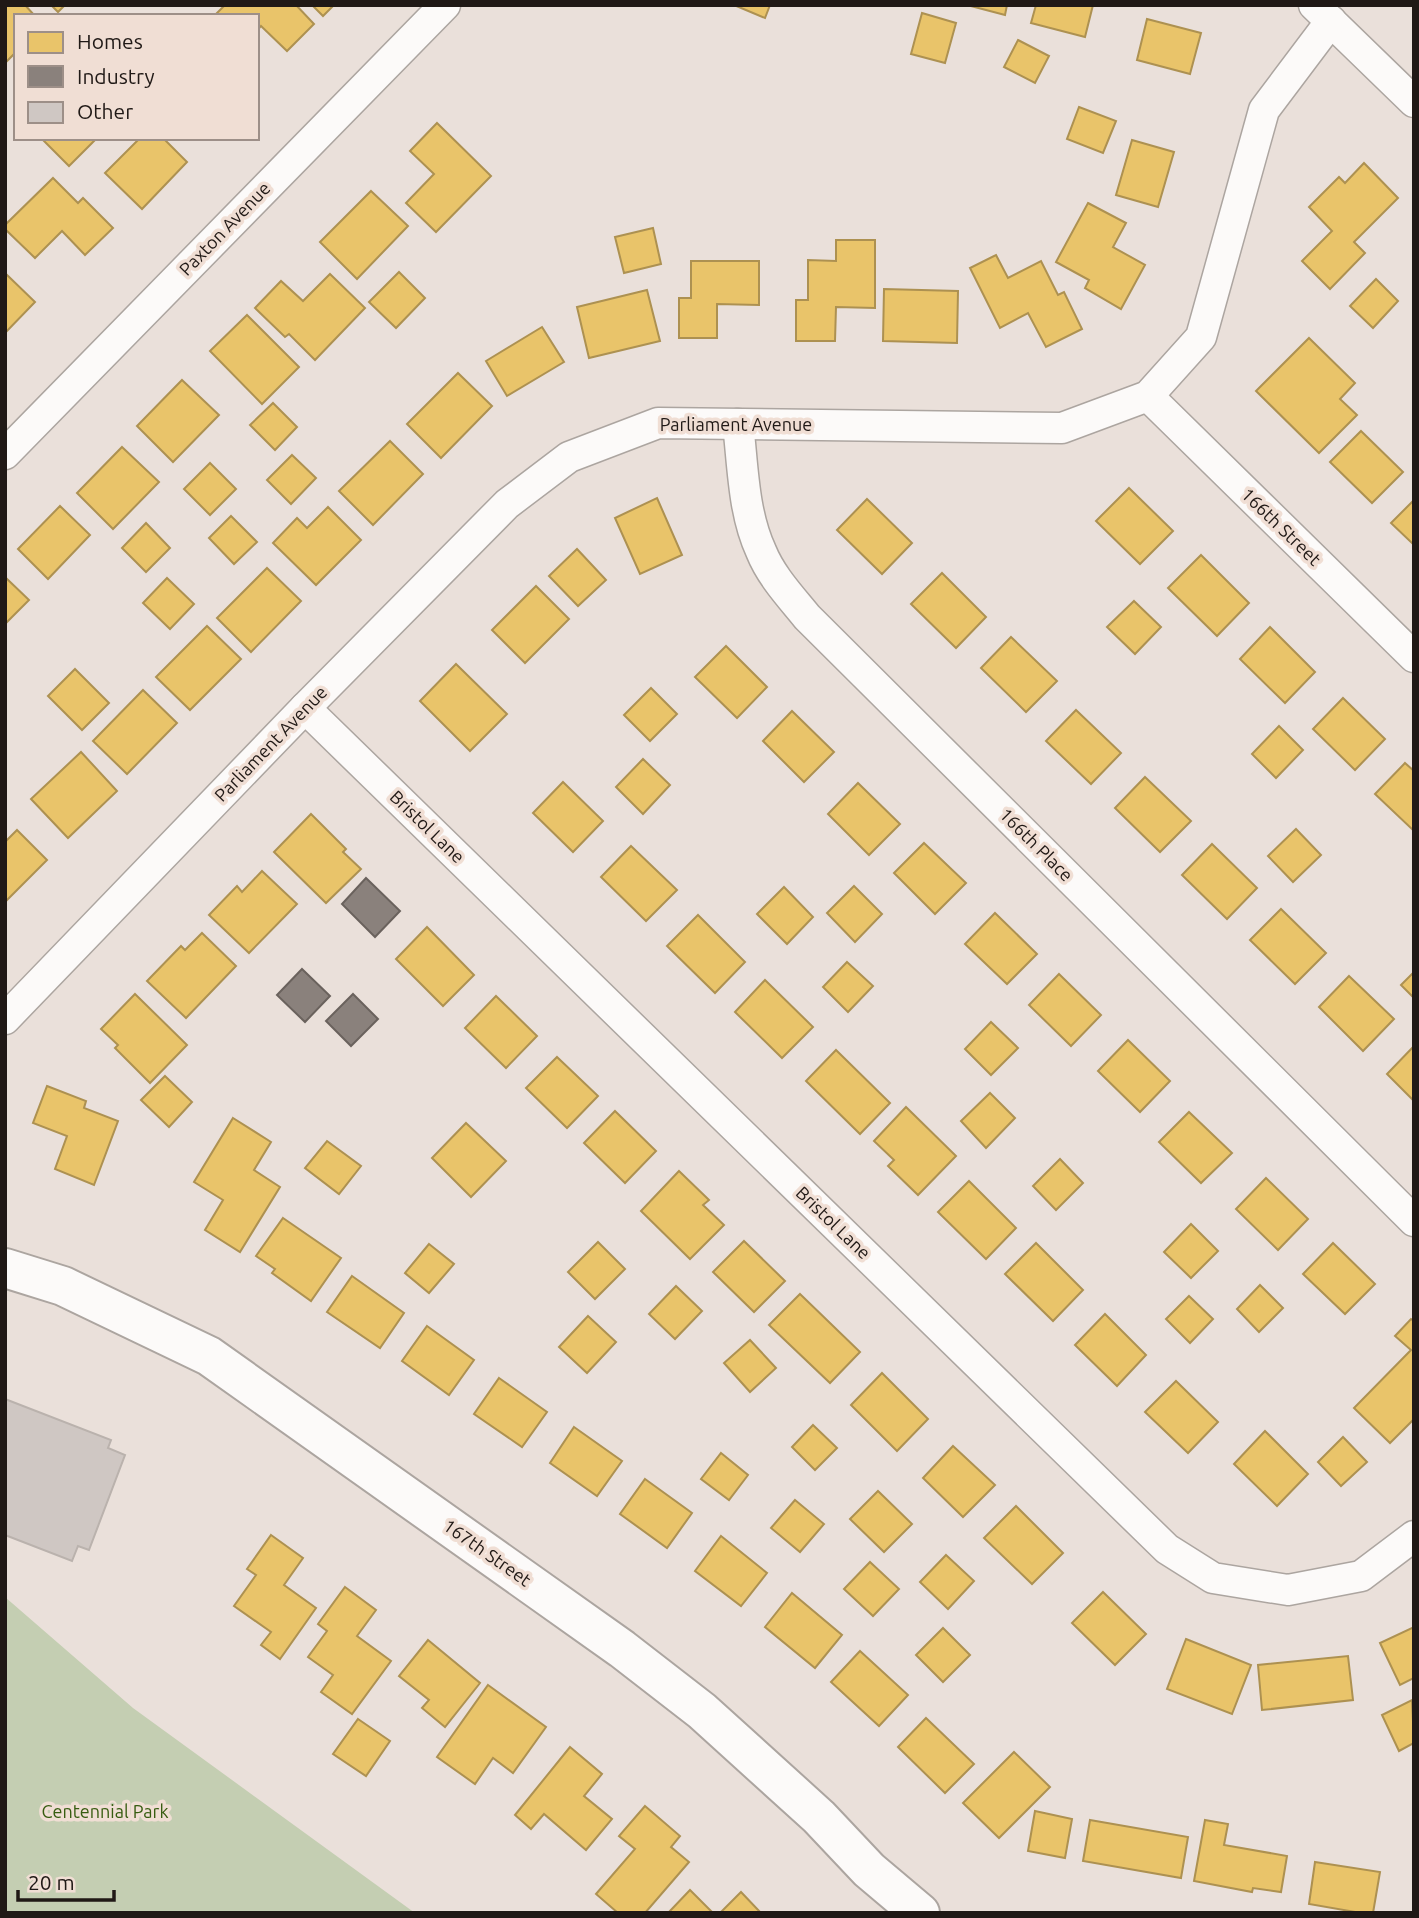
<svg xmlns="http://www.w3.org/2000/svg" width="1419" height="1918" viewBox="0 0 1419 1918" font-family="Ubuntu,sans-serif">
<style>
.green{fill:#c4ceb2}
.homes{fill:#e9c46a;stroke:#ad9151;stroke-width:2}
.industry{fill:#8a817c;stroke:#6a625d;stroke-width:2}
.building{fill:#cfc7c3;stroke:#bab2ad;stroke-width:2}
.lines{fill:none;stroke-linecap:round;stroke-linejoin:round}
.minor-casing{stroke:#aca5a0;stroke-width:33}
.tertiary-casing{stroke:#aca5a0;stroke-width:42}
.minor{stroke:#fcfaf9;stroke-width:30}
.tertiary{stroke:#fcfaf9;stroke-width:38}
.labels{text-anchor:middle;stroke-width:7;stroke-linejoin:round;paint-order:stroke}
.street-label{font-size:18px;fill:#201916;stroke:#f0ded4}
.park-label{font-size:18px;fill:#365c10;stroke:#f0ded4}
</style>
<rect width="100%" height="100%" fill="#eae0da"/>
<path class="green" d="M5,1597l128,111 282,205h-410z"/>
<g class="homes">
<path d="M5,5h20l10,11h-19v36l-11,11z"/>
<path d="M51,5h14l-7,7z"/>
<path d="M225,5h71l18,19 -27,27 -26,-25 -4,5v-15h-43z"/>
<path d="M312,5h22l-11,11z"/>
<path d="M734,5h36l-5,13z"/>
<path d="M967,5h40l-2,10z"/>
<path d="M1036,5h57l-8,32 -54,-14z"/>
<path d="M922,13l34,10 -11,40 -34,-9z"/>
<path d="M1147,19l54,14 -11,41 -53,-14z"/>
<path d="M1018,40l31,16 -14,27 -31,-16z"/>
<path d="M1079,107l37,14 -13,32 -36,-14z"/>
<path d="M437,123l54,53 -55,56 -30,-29 28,-29 -24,-23z"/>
<path d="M41,138h53l1,2 -26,26z"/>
<path d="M140,138h23l24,24 -45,47 -37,-36z"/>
<path d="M1132,140l42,12 -16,55 -42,-12z"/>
<path d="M1364,163l34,35 -44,44 11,11 -35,36 -28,-28 30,-30 -23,-24 30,-30 6,6z"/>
<path d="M53,178l25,25 5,-5 30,30 -28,27 -23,-24 -27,27 -30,-29v-4z"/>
<path d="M371,191l37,35 -51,53 -37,-37z"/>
<path d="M1088,203l38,20 -13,24 32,18 -24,44 -36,-21 4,-8 -33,-18z"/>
<path d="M653,228l8,36 -37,9 -9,-36z"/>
<path d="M836,240h39v68l-39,-1 -1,34h-39v-41h12v-40l28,1z"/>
<path d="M996,255l12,23 33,-17 17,34 6,-3 18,37 -36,18 -18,-34 -28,15 -30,-60z"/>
<path d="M691,261h68v44l-42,-1v34h-38v-40h12z"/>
<path d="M399,272l26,26 -29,30 -27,-26z"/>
<path d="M5,273l30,29 -30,31z"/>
<path d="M330,274l35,34 -50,52 -26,-26 -4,3 -30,-29 26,-27 22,20z"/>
<path d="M1376,279l22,22 -25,27 -23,-22z"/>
<path d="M884,289l74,2 -1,52 -74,-2z"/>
<path d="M647,290l13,51 -71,17 -12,-51z"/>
<path d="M247,315l52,52 -37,37 -52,-53z"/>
<path d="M542,327l22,35 -57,34 -21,-35z"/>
<path d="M1309,338l46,45 -15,16 17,16 -38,38 -63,-62z"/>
<path d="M458,373l34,33 -51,52 -34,-34z"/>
<path d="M182,380l37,35 -46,47 -36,-36z"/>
<path d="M273,403l24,24 -22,23 -25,-25z"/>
<path d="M1361,431l42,41 -31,31 -42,-41z"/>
<path d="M390,441l33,33 -50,51 -34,-34z"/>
<path d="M122,447l37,35 -46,47 -36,-36z"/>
<path d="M292,455l24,23 -25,26 -24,-24z"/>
<path d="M210,463l26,26 -26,26 -26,-26z"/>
<path d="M1129,488l44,43 -33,33 -44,-43z"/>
<path d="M657,498l25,57 -42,19 -25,-56z"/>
<path d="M867,499l45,44 -30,31 -45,-44z"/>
<path d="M1414,500v45l-23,-22z"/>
<path d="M60,506l30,29 -42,44 -30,-30z"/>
<path d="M328,507l33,33 -45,45 -43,-42 24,-25 10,10z"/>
<path d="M231,516l26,26 -23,22 -25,-26z"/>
<path d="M146,523l24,25 -24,24 -24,-24z"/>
<path d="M577,549l29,31 -28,26 -29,-30z"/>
<path d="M1201,555l48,48 -32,33 -49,-48z"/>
<path d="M267,568l34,33 -50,51 -34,-34z"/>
<path d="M942,573l44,44 -30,31 -45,-44z"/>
<path d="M5,577l24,23 -24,24z"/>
<path d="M167,578l27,26 -24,25 -27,-26z"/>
<path d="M536,586l33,33 -44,44 -33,-33z"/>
<path d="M1134,601l27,26 -26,27 -28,-27z"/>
<path d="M207,626l34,33 -51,51 -34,-33z"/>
<path d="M1270,627l45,45 -30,31 -45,-44z"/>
<path d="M1011,637l46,44 -31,31 -45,-44z"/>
<path d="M726,646l41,41 -30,31 -42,-41z"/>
<path d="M456,664l51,50 -37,37 -50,-50z"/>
<path d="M75,669l34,34 -27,27 -34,-34z"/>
<path d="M651,688l26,26 -27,27 -26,-26z"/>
<path d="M143,690l34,33 -50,51 -34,-33z"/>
<path d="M1343,698l42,41 -30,31 -42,-41z"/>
<path d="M1076,710l45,43 -30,31 -45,-43z"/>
<path d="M792,711l42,41 -30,30 -41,-41z"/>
<path d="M1279,726l24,24 -27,28 -24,-24z"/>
<path d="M81,752l36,39 -49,47 -37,-39z"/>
<path d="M643,759l27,26 -27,29 -27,-27z"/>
<path d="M1405,763l9,8v60l-39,-37z"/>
<path d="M1145,777l46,44 -31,31 -45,-44z"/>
<path d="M563,782l40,39 -30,31 -40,-39z"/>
<path d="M858,783l42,41 -31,31 -41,-41z"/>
<path d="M311,814l35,35 -3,3 18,17 -35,34 -52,-51z"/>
<path d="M1296,829l25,26 -28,27 -25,-26z"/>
<path d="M17,830l30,30 -42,42v-60z"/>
<path d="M924,843l42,40 -31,31 -41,-41z"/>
<path d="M1212,844l45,44 -30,31 -45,-44z"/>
<path d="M631,846l46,44 -31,31 -45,-44z"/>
<path d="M262,871l35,33 -48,49 -40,-38 28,-29 5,6z"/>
<path d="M854,886l28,28 -27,28 -28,-29z"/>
<path d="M784,887l29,30 -26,27 -30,-30z"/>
<path d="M1281,909l45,44 -31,31 -45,-44z"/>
<path d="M995,913l42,41 -30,30 -42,-40z"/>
<path d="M698,915l47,47 -30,31 -48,-47z"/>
<path d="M427,927l47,48 -31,31 -47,-47z"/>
<path d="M202,933l34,33 -50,52 -39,-37 34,-35 4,4z"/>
<path d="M847,962l26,24 -25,26 -25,-25z"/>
<path d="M1414,972v26l-13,-13z"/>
<path d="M1059,974l42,41 -30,31 -42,-41z"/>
<path d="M1349,976l45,43 -31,32 -44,-44z"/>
<path d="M765,980l48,47 -31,31 -47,-46z"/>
<path d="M135,994l52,51 -37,38 -35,-35 3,-3 -17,-16z"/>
<path d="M496,996l41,40 -31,32 -41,-40z"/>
<path d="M991,1022l27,26 -27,27 -26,-26z"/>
<path d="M1128,1040l42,41 -30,31 -42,-41z"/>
<path d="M1414,1046v55l-27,-27z"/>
<path d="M836,1050l54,53 -30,31 -54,-53z"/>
<path d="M557,1057l41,39 -31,32 -41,-40z"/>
<path d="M165,1076l27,26 -23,25 -28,-27z"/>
<path d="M47,1086l39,15 -2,7 34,13 -24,64 -39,-16 12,-33 -34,-13z"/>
<path d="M990,1093l25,25 -29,30 -25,-27z"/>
<path d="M906,1107l50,49 -38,39 -30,-29 6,-6 -20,-19z"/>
<path d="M615,1111l41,40 -31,32 -41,-40z"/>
<path d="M1189,1112l43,41 -31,30 -42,-41z"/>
<path d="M233,1118l38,24 -17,28 26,17 -40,65 -35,-22 18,-30 -29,-18z"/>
<path d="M466,1123l40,38 -35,36 -39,-39z"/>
<path d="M327,1141l34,25 -22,28 -34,-26z"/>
<path d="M1060,1159l23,24 -27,27 -23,-24z"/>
<path d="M679,1171l30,29 -6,5 21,20 -34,34 -49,-48z"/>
<path d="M1266,1178l42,41 -30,31 -42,-41z"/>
<path d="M969,1181l47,47 -30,31 -48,-47z"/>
<path d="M283,1218l58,40 -30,43 -39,-28 3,-4 -19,-13z"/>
<path d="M1191,1224l27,27 -27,27 -27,-26z"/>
<path d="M744,1241l41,40 -31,31 -41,-40z"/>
<path d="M598,1242l27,27 -30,30 -27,-27z"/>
<path d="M1036,1243l47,47 -30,31 -48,-47z"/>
<path d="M1333,1243l42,41 -30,30 -42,-40z"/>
<path d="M429,1244l25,20 -25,29 -24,-20z"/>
<path d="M352,1276l52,37 -24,35 -53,-36z"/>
<path d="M1260,1285l23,23 -24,24 -22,-23z"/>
<path d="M676,1286l26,25 -27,28 -26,-25z"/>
<path d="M800,1294l60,58 -30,31 -61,-58z"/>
<path d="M1189,1296l24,23 -23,24 -24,-24z"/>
<path d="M1105,1314l41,41 -29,31 -42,-41z"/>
<path d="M588,1316l28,26 -29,31 -28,-26z"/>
<path d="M1411,1319l3,2v98l-24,24 -36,-35 57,-58 -16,-14z"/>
<path d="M427,1326l47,34 -25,35 -47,-34z"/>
<path d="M750,1340l26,28 -26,24 -26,-29z"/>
<path d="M882,1373l46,46 -31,32 -46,-46z"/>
<path d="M499,1378l48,34 -25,35 -48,-33z"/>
<path d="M1176,1381l42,41 -30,31 -43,-41z"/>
<path d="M813,1425l24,23 -22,22 -23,-23z"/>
<path d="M574,1427l48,34 -25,35 -47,-33z"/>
<path d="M1265,1431l43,43 -31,32 -43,-42z"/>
<path d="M1343,1437l24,25 -26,24 -23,-24z"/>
<path d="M953,1446l42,39 -32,32 -40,-39z"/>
<path d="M721,1453l27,22 -19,25 -28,-21z"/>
<path d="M645,1479l47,34 -25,35 -47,-34z"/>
<path d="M878,1491l34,33 -28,28 -34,-33z"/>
<path d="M795,1500l29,24 -24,28 -29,-24z"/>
<path d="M1016,1506l47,47 -31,31 -48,-46z"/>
<path d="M271,1535l32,23 -19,27 32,23 -36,51 -19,-14 10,-13 -37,-26 22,-31 -9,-6z"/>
<path d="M721,1536l46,37 -26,33 -46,-35z"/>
<path d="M946,1555l28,26 -26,28 -28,-27z"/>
<path d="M870,1562l29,27 -26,27 -29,-27z"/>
<path d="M345,1587l31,23 -19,26 34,25 -39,53 -31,-22 12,-17 -25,-18 19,-26 -9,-7z"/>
<path d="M1103,1592l43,42 -31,31 -43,-42z"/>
<path d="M792,1593l50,42 -27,33 -50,-41z"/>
<path d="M1414,1627v51l-14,7 -20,-42z"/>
<path d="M943,1628l27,27 -27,27 -27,-27z"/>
<path d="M1186,1639l65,26 -19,49 -65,-25z"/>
<path d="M428,1640l52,43 -35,44 -23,-19 7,-8 -30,-24z"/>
<path d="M860,1651l48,44 -29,31 -48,-44z"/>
<path d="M1348,1656l5,44 -91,10 -4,-45z"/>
<path d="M488,1685l58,42 -33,46 -20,-15 -18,26 -38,-27z"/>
<path d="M1412,1700l2,43 -15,8 -17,-36z"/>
<path d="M926,1718l48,46 -29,29 -47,-46z"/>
<path d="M358,1719l32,22 -24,35 -33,-22z"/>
<path d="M570,1747l32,27 -18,22 28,23 -26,31 -42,-36 -13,15 -16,-14z"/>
<path d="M1014,1752l36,35 -51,51 -36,-35z"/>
<path d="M645,1806l35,30 -9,11 18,15 -44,51h-27l-22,-19 39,-45 -16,-13z"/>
<path d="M1035,1811l37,8 -7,39 -37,-7z"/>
<path d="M1090,1820l98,17 -7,41 -98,-17z"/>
<path d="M1205,1820l23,4 -4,21 63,11 -6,36 -28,-4 -1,4 -58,-11z"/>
<path d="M1315,1862l65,10 -7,41h-12l-52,-9z"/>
<path d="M690,1890l23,23h-45z"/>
<path d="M741,1892l20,21h-41z"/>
</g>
<g class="industry">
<path d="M366,878l34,33 -25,26 -33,-33z"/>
<path d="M302,969l28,27 -25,26 -28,-27z"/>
<path d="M353,994l25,25 -27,27 -25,-25z"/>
</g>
<path class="building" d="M5,1399l106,41 -3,8 17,7 -36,95 -11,-4 -6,15 -67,-26z"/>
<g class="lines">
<g class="minor-casing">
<g id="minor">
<path d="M1314,5l100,97"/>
<path d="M1148,396l266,261"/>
<path d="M738,424c5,42 5,88 23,127 10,25 29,45 46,66l607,604"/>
<path d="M5,454l440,-449"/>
<path d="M305,708l862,841 46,29 75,12 73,-14 53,-40"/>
<path d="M5,1019l300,-311 202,-204 62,-47 89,-34 404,5 86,-32 53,-59 63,-227 67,-89"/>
</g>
</g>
<g class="tertiary-casing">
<path id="tertiary" d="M5,1268l58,18 146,70 413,293 80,62 117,106 50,53 51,43"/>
</g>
<use href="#minor" class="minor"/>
<use href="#tertiary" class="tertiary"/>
</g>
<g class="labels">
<g class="street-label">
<text transform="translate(225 229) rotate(-46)" y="6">Paxton Avenue</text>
<text x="736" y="431">Parliament Avenue</text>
<text transform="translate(1281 527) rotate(44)" y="6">166th Street</text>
<text transform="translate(271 744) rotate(-46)" y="6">Parliament Avenue</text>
<text transform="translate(427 827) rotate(44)" y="6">Bristol Lane</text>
<text transform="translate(1036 845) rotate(45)" y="6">166th Place</text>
<text transform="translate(833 1223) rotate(44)" y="6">Bristol Lane</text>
<text transform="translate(487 1553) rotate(35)" y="6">167th Street</text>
</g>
<g class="park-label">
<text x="105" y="1818">Centennial Park</text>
</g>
</g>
<rect width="1419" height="1918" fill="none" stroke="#201916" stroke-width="14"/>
<rect x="14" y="14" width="245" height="126" fill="#f0ded4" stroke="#9d8f88" stroke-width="2"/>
<rect x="28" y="32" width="35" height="21" fill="#e9c46a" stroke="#9d8f88" stroke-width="2"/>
<text x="77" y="49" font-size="21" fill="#201916">Homes</text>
<rect x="28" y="66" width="35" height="21" fill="#8a817c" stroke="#9d8f88" stroke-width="2"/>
<text x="77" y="84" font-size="21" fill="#201916">Industry</text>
<rect x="28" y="102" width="35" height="21" fill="#cfc7c3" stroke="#9d8f88" stroke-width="2"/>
<text x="77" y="119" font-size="21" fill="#201916">Other</text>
<path d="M18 1890v10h96v-10" fill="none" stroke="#201916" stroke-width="3.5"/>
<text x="28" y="1890" font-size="21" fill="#201916" stroke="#f0ded4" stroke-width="5" paint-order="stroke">20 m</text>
</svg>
